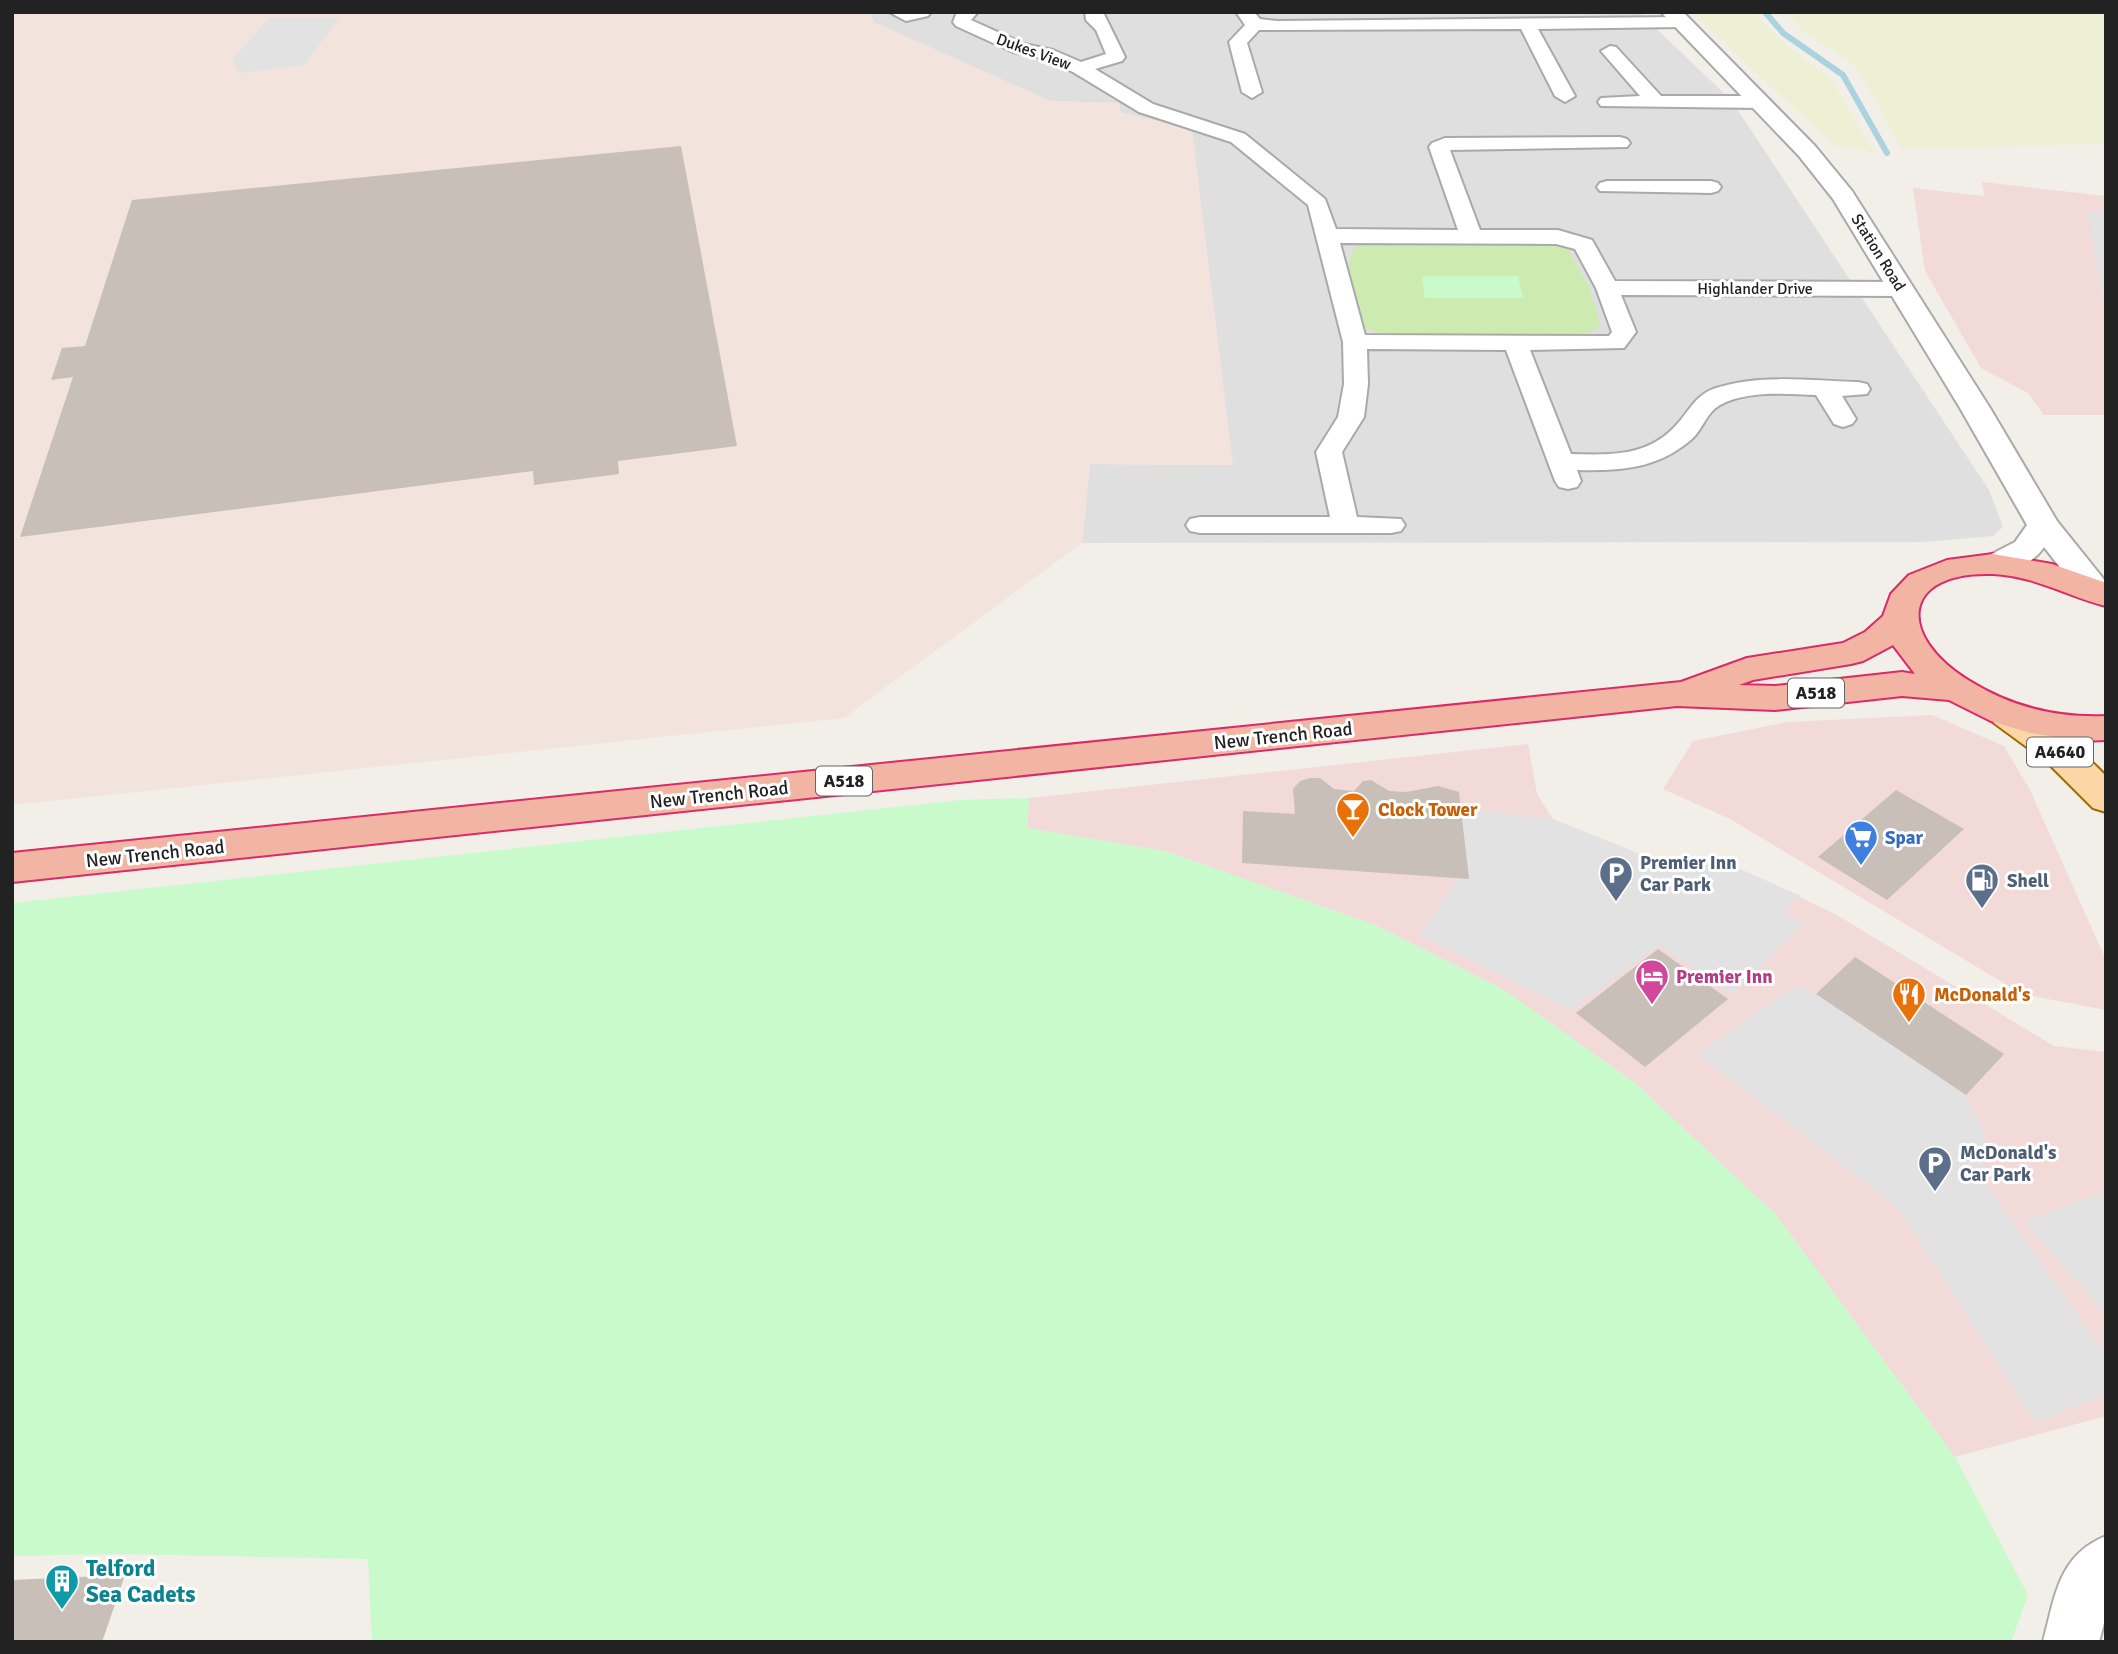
<svg xmlns="http://www.w3.org/2000/svg" width="2118" height="1654" viewBox="0 0 2118 1654" font-family="Signika,sans-serif">
<style>
.residential{fill:#e0dfdf}
.commercial{fill:#f2dad9}
.military{fill:#f3e3dd}
.farmland{fill:#eef0d5}
.grass{fill:#cdebb0}
.park{fill:#c8facc}
.parking{fill:#e2e2e2}
.lines{fill:none;stroke-linecap:round;stroke-linejoin:round}
.stream{stroke:#aad3df;stroke-width:6}
.building{fill:#c7bfb8}
.minor-casing{stroke:#a9a9a9;stroke-width:4}
.tertiary-casing{stroke:#a9a9a9;stroke-width:4}
.primary-casing{stroke:#a06b00;stroke-width:4}
.trunk-casing{stroke:#dc2a67;stroke-width:4}
.minor{fill:#fff;fill-rule:evenodd}
.tertiary{fill:#fff;fill-rule:evenodd}
.primary{fill:#fcd6a4;fill-rule:evenodd}
.trunk{fill:#f2b4a3;fill-rule:evenodd}
.labels{text-anchor:middle;stroke-width:6;stroke-linejoin:round;paint-order:stroke}
.far-street-label{font-size:16px;fill:#222;stroke:#fff}
.shield{fill:#fff;stroke:#646464;stroke-width:2}
.shield-label{font-size:18px;font-weight:bold;fill:#222}
.street-label{font-size:19px;fill:#222;stroke:#fff}
.food-label{font-size:19px;font-weight:bold;fill:#c56008;stroke:#fff;text-anchor:start}
.shop-label{font-size:19px;font-weight:bold;fill:#366cbe;stroke:#fff;text-anchor:start}
.service-label{font-size:19px;font-weight:bold;fill:#4e5e75;stroke:#fff;text-anchor:start}
.hotel-label{font-size:19px;font-weight:bold;fill:#b23c85;stroke:#fff;text-anchor:start}
.near-culture-label{font-size:23px;font-weight:bold;fill:#0d838f;stroke:#fff;text-anchor:start}
</style>
<rect width="100%" height="100%" fill="#f2efe9"/>
<path class="residential" d="M870,12h769l92,88 258,390 14,37 -10,9 -67,6 -844,1 8,-79 143,1 -115,-362 -68,-2 -177,-79z"/>
<g class="commercial">
<path d="M1982,182l124,14v219h-62l-16,-22 -47,-25 -56,-97 -12,-83 71,8z"/>
<path d="M1932,715l72,31 26,44 76,170v50l-84,-16 -292,-175 -67,-30 30,-48 95,-19z"/>
<path d="M1528,744l9,50 16,25 99,40 77,5 106,50 219,132 52,6v364l-151,41 -179,-242 -141,-132 -131,-93 -129,-65 -210,-74 -138,-23 2,-30z"/>
</g>
<path class="military" d="M12,12h858l4,10 176,79 69,2 1,9 72,17 41,336 -143,-1 -8,79 -238,175 -832,87z"/>
<g class="farmland">
<path d="M1691,12h64l23,27 53,39 43,74 -41,-7z"/>
<path d="M1785,12h321v132l-204,5 -47,-84 -49,-31z"/>
</g>
<path class="grass" d="M1522,242l45,6 22,39 12,39 -12,7 -22,1h-184l-17,-6c-12,-23 -26,-61 -9,-84z"/>
<g class="park">
<path d="M1422,276h96l5,22h-98z"/>
<path d="M1029,798l-2,30 138,23 210,74 129,65 131,93 141,132 179,242 73,138 -17,47h-1639l-4,-83 -249,-5 -107,2v-653l948,-103z"/>
</g>
<g class="parking">
<path d="M339,17l-34,48 -66,8 -6,-14 36,-41z"/>
<path d="M2087,211l19,2v102z"/>
<path d="M1460,808l92,11 100,40 77,5 72,32 -19,15 22,13 -73,71 -71,-50 -90,65 -150,-75 38,-56h11z"/>
<path d="M1796,985l20,9 150,101 18,38 -3,45 125,177v39l-71,28 -137,-214 -201,-154z"/>
<path d="M2099,1193l7,7v115l-82,-94z"/>
</g>
<g class="lines">
<path class="stream" d="M1765,12l18,21 60,42 44,78"/>
</g>
<g class="building">
<path d="M681,146l56,300 -119,15 1,13 -85,11 -1,-14 -513,66 53,-160 -22,3 11,-32 23,-2 47,-146z"/>
<path d="M1310,778h10l14,11 20,2 9,-10 8,-1 18,11 17,1 32,-6 21,6 10,87 -227,-16 1,-52 52,3 -2,-25 7,-8z"/>
<path d="M1896,790l68,39 -77,71 -69,-43z"/>
<path d="M1658,949l70,50 -83,68 -69,-54z"/>
<path d="M1855,957l149,97 -38,41 -150,-101z"/>
<path d="M125,1575l-23,67h-90v-62z"/>
</g>
<g class="lines">
<g class="minor-casing">
<g id="minor">
<path d="M889,12h42l-3,4 -22,5z"/>
<path d="M957,12h21l-7,8 53,24 29,6 28,12 25,-8 -10,-24 -10,-10 -1,-8h18l22,45 -3,4 -27,8 58,35 92,30 80,65 11,30 122,1 -29,-83 3,-4 13,-5 175,-1 7,2 3,4 -3,4 -177,3 30,80h78l34,10 23,41 287,1 8,2 3,5 -3,5 -8,2 -281,-1 15,37 -12,16 -94,2 41,104c41,1 79,3 108,-32 12,-14 17,-26 34,-33 46,-16 98,-8 145,-7l9,2 3,5 -3,5 -25,2 14,23 -4,5 -9,3 -9,-3 -18,-29c-30,-1 -68,-5 -96,10 -13,7 -17,23 -27,33 -35,31 -72,33 -116,32l4,11 -4,6 -9,2 -9,-2 -4,-6 -49,-131 -139,-1 1,35 -4,33 -22,35 15,65 44,2 4,6 -4,6 -10,2h-191l-10,-2 -4,-6 4,-6 10,-2h130l-14,-65 22,-35 6,-33 -1,-42 -35,-137 -77,-63 -92,-30 -66,-40 -31,-14 -29,-6 -57,-26 -3,-4zM1340,243l216,1 19,5 21,39 16,44 -3,4 -244,-1z"/>
<path d="M1236,12h18l6,7 17,2 405,-4 9,5 -9,5 -144,2 37,67 -10,6 -10,-6 -34,-67 -262,1 -12,13 15,49 -10,6 -10,-6 -13,-50 16,-17z"/>
<path d="M1610,46l6,1 45,49h99l10,6 -10,6 -159,-2 -3,-4 3,-4 39,-2 -39,-45z"/>
<path d="M1607,181h104l7,2 3,4 -3,4 -7,2 -111,-2 -3,-4 3,-4z"/>
</g>
</g>
<g class="tertiary-casing">
<g id="tertiary">
<path d="M1661,12h22l132,134 37,45 138,217 67,113 49,61v16l-11,2 -12,-3 -39,-50c-12,18 -39,30 -60,25l-4,-7 4,-7 31,-16 12,-17 -67,-117 -127,-209 -34,-43z"/>
<path d="M2106,1536v80l-7,26h-56c12,-45 15,-87 63,-106z"/>
</g>
</g>
<g class="primary-casing">
<path id="primary" d="M2007,702c36,10 73,48 99,74v36l-13,-4 -47,-47 -52,-38 -5,-9 5,-9z"/>
</g>
<g class="trunk-casing">
<path id="trunk" d="M1993,554l59,10 54,19v23c-39,-10 -71,-30 -113,-32 -93,-3 -96,62 -25,106 43,27 88,38 138,36v24l-24,1 -52,-8 -39,-12 -42,-21 -47,-4 -127,14 -98,-4 -1665,176v-29l1669,-171 66,-24 96,-15 22,-11 18,-16 8,-22 18,-19 38,-15zM1893,645l22,29 -13,-2 -127,14 -36,-1 14,-5 98,-16 12,-3z"/>
</g>
<use href="#minor" class="minor"/>
<use href="#tertiary" class="tertiary"/>
<use href="#primary" class="primary"/>
<use href="#trunk" class="trunk"/>
</g>
<defs>
<g id="bar-pin" transform="scale(1.75)"><path d="M0 17L-7.5 6A9.5 9.5 0 1 1 7.5 6Z" fill="#e8710a" stroke="#fff"/><path d="M-6-5H6L.8 .8V4.5H3.5V6h-7V4.5H-.8V.8Z" fill="#fff"/></g>
<g id="supermarket-pin" transform="scale(1.75)"><path d="M0 17L-7.5 6A9.5 9.5 0 1 1 7.5 6Z" fill="#3f7fe0" stroke="#fff"/><path d="M-6-5.5h2.5l.6 2H6L4.5 2H-2.5L-4.4-4H-6ZM-1.5 3.2a1.3 1.3 0 1 0 .1 0ZM3 3.2a1.3 1.3 0 1 0 .1 0Z" fill="#fff"/></g>
<g id="parking-pin" transform="scale(1.75)"><path d="M0 17L-7.5 6A9.5 9.5 0 1 1 7.5 6Z" fill="#5c6f8a" stroke="#fff"/><path d="M-3.5-5.5H1a3.5 3.5 0 0 1 0 7H-1V5.5H-3.5ZM-1-3.4V-.6H.8a1.4 1.4 0 0 0 0-2.8Z" fill="#fff"/></g>
<g id="fuel-pin" transform="scale(1.75)"><path d="M0 17L-7.5 6A9.5 9.5 0 1 1 7.5 6Z" fill="#5c6f8a" stroke="#fff"/><path d="M-5.5-6h7V0h2V4h1.3V-2.5L3-4.5l.8-.8L6-3V5H2.5V1h-1V6h-7ZM-4.2-4.7v3.2H.2V-4.7Z" fill="#fff"/></g>
<g id="hotel-pin" transform="scale(1.75)"><path d="M0 17L-7.5 6A9.5 9.5 0 1 1 7.5 6Z" fill="#d1479c" stroke="#fff"/><path d="M-6-4.5h1.5V1H6V5H4.5V3h-9V5H-6ZM-4 0a1.8 1.8 0 1 1 3.6 0ZM.5 0V-2.5h3Q6-2.5 6 0Z" fill="#fff"/></g>
<g id="restaurant-pin" transform="scale(1.75)"><path d="M0 17L-7.5 6A9.5 9.5 0 1 1 7.5 6Z" fill="#e8710a" stroke="#fff"/><path d="M-5-6h1v4h1v-4h1v4h1v-4h1v5L-1.5 .5V6h-2V.5L-5-1ZM5-6V6H3V1.5H1.5Q1.5-4 5-6Z" fill="#fff"/></g>
<g id="building-pin" transform="scale(1.75)"><path d="M0 17L-7.5 6A9.5 9.5 0 1 1 7.5 6Z" fill="#0f9aa8" stroke="#fff"/><path d="M-4-6H4V6H1V3H-1V6H-4ZM-2.5-4.3h1.7v1.8h-1.7ZM.8-4.3h1.7v1.8H.8ZM-2.5-1h1.7V.8h-1.7ZM.8-1h1.7V.8H.8Z" fill="#fff"/></g>
</defs>
<g fill-rule="evenodd">
<use href="#bar-pin" x="1353" y="809"/>
<use href="#supermarket-pin" x="1861" y="837"/>
<use href="#parking-pin" x="1616" y="873"/>
<use href="#fuel-pin" x="1982" y="880"/>
<use href="#hotel-pin" x="1652" y="976"/>
<use href="#restaurant-pin" x="1909" y="994"/>
<use href="#parking-pin" x="1935" y="1163"/>
<use href="#building-pin" x="62" y="1581"/>
</g>
<g class="labels">
<g class="far-street-label">
<text transform="translate(1034 51) rotate(20)" y="6">Dukes View</text>
<text transform="translate(1879 252) rotate(58)" y="6">Station Road</text>
<text x="1755" y="294">Highlander Drive</text>
</g>
<g class="shield">
<rect x="1788" y="678.5" width="56" height="29" rx="5"/>
<rect x="2027" y="737.5" width="66" height="29" rx="5"/>
<rect x="816" y="766.5" width="56" height="29" rx="5"/>
</g>
<g class="shield-label">
<text x="1816" y="699">A518</text>
<text x="2060" y="758">A4640</text>
<text x="844" y="787">A518</text>
</g>
<g class="street-label">
<text transform="translate(1283 735) rotate(-6)" y="7">New Trench Road</text>
<text transform="translate(719 794) rotate(-6)" y="7">New Trench Road</text>
<text transform="translate(155 853) rotate(-6)" y="7">New Trench Road</text>
</g>
<g class="food-label">
<text x="1378" y="816">Clock Tower</text>
<text x="1934" y="1001">McDonald's</text>
</g>
<g class="shop-label">
<text x="1885" y="844">Spar</text>
</g>
<g class="service-label">
<text x="1640" y="869">Premier Inn<tspan x="1640" dy="22">Car Park</tspan></text>
<text x="2007" y="887">Shell</text>
<text x="1960" y="1159">McDonald's<tspan x="1960" dy="22">Car Park</tspan></text>
</g>
<g class="hotel-label">
<text x="1676" y="983">Premier Inn</text>
</g>
<g class="near-culture-label">
<text x="86" y="1576">Telford<tspan x="86" dy="26">Sea Cadets</tspan></text>
</g>
</g>
<rect width="2118" height="1654" fill="none" stroke="#222222" stroke-width="28"/>
</svg>
